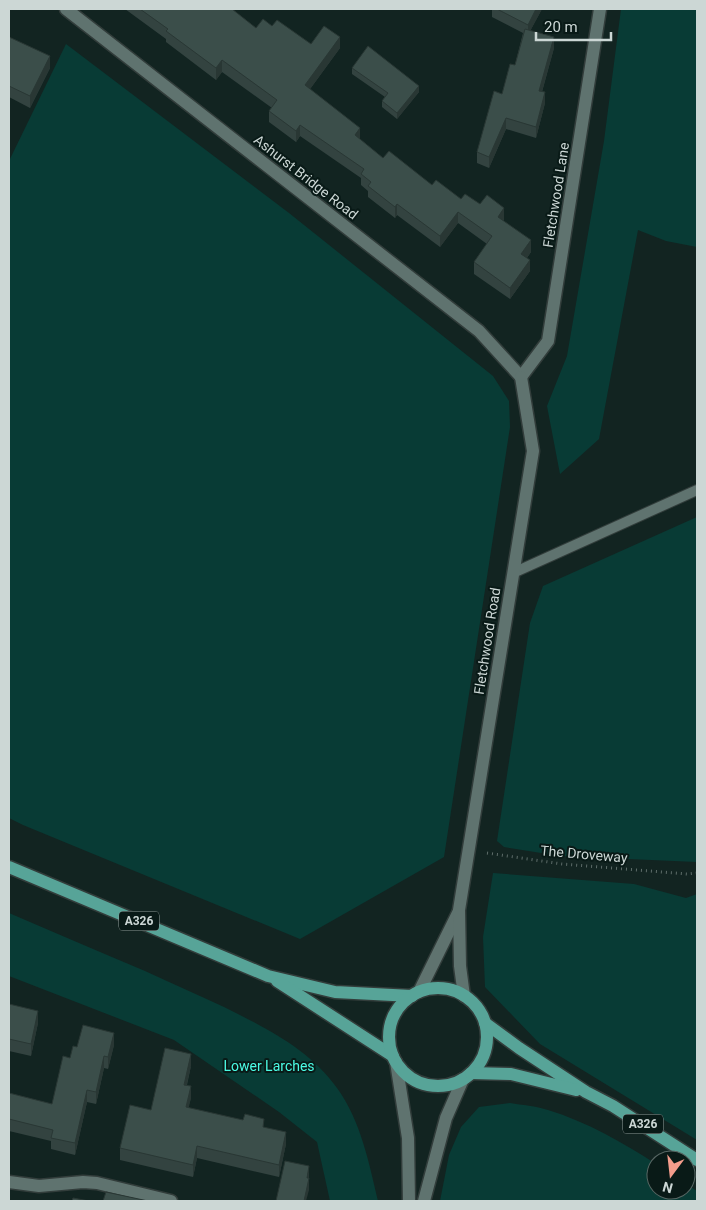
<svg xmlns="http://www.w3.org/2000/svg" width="706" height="1210" viewBox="0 0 706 1210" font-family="Roboto,sans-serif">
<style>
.green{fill:#083b35}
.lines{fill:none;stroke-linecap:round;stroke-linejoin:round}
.lane-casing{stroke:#323d3b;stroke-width:12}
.street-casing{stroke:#323d3b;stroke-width:15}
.primary-casing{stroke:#323d3b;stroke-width:15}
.path{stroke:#5e6d6a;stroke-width:3;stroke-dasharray:1 4;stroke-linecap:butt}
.lane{stroke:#5f736f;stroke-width:10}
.street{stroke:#5f736f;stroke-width:12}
.primary{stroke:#57a498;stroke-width:12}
.wall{fill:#334340}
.shaded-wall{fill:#293734}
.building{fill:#3b4e4a;stroke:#293734}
.labels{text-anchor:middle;stroke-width:4;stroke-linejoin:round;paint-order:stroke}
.shield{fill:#091a17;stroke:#929e9c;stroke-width:1}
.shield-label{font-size:12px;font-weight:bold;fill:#ccd7d5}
.street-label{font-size:14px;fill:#ccd7d5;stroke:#091a17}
.park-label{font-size:14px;fill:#4bfbe4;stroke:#091a17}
</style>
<rect width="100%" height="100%" fill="#122421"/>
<g class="green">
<path d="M621,9h76v238l-31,-6 -28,-11 -39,209 -39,35 -13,-68 20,-50 37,-215z"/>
<path d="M66,44l223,169 204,163 16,25 1,26 -66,430 -144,82 -277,-114 -14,-7v-657z"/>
<path d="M697,517v345l-137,-6 -56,-9 -7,-6 33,-218 13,-37z"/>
<path d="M493,873l141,11 52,14 11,-4v246l-157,-96 -55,-57 -2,-50z"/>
<path d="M9,913c45,19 90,39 136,58 26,12 53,24 79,36 42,21 85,42 113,81 24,33 32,75 41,113h-48l-13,-59 -38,-30 -105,-72 -165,-64z"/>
<path d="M510,1103c12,2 26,3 38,7 39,12 74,32 108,54v26h30v-6l11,7v10h-257l9,-46 12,-28 18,-20z"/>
</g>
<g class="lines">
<g class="lane-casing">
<path id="lane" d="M513,573l184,-83"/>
</g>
<g class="street-casing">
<g id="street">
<path d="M66,9l413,322 42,46"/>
<path d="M521,377l27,-36 52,-332"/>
<path d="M419,992l39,-79"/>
<path d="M464,996l-4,-30 -1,-56 74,-459 -12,-74"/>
<path d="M396,1062l12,76 1,63"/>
<path d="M9,1182l30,4 44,-4 14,1 74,18"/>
<path d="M424,1201l22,-83 17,-39"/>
</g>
</g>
<g class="primary-casing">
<g id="primary">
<path d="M9,867l259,109 67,16 77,4"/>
<path d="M277,981l116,75"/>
<circle cx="438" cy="1037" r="49"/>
<path d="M485,1023l34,25 67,44 27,14 84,54"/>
<path d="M471,1073l40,1 65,16"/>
</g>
</g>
<path class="path" d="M487,853l75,11 125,10 10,-1"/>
<use href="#lane" class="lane"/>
<use href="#street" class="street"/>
<use href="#primary" class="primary"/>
</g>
<g class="wall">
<path d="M125,9h107l24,19 16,-2 39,18 29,4 -30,41 50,50 23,19 49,27 29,14 19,5 24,15 -1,2 28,31 -4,6 3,13 -20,28 -36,-25v-12l13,-18 -29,-21 -18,24 -43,-32 -2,3 -27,-21v-6l-7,-6v-7l-61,-42 -4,6 -27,-20v-11l3,-3 -50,-36 -6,8 -50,-38v-3z"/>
<path d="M492,9h50l-12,22 24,17 -12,44 3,11 -9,35 -30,-9 -17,39 -12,-5v-11l38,-87 8,-32 -31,-16z"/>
<path d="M9,37l41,31 -20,40 -21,-11z"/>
<path d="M352,68l67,24 -22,27 -15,-12v-6l3,-4 -33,-23z"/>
<path d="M9,1004l29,19 -7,33 -22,-5z"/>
<path d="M114,1045l-6,24 -4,-1 -8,36 -9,-2 -12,53 -24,-6v-8l-42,-10v-38l43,11 18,-46 7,-11z"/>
<path d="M191,1066l-4,19 4,13 -3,10 76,19 22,17 -7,33 -82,-19 -4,19 -73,-17v-12l31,-38z"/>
</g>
<g class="shaded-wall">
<path d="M536,9h6l-14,26v-10z"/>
<path d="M340,37v11l-35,48v-11z"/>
<path d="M554,37v11l-15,54v-11z"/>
<path d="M50,56v12l-20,40v-12z"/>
<path d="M222,60v12l-6,8v-12z"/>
<path d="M419,86v6l-22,27v-6z"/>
<path d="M545,92v11l-9,35v-11z"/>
<path d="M506,118v11l-17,39v-11z"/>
<path d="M300,125v11l-4,6v-11z"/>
<path d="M360,128v12l-5,-5z"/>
<path d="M397,204v11l-2,3v-11z"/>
<path d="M504,208v11l-6,9v-11z"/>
<path d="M458,212v11l-18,24v-11z"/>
<path d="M531,240v12l-10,14v-12z"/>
<path d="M530,260v11l-20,28v-11z"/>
<path d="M38,1011v12l-7,33v-12z"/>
<path d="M114,1033v12l-6,24v-12z"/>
<path d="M191,1054v12l-7,30v-11z"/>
<path d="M104,1056v12l-8,36v-12z"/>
<path d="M191,1086v12l-5,21v-12z"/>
<path d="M87,1090v12l-12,53v-12z"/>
<path d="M286,1132v12l-7,33v-12z"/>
<path d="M197,1146v12l-4,19v-12z"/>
<path d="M309,1166v24l-3,11h-2z"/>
</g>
<g class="building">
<path d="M140,9h92l24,19 7,-9 9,7 5,-6 34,24 13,-18 16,11 -35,48 55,43 -5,7 28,23 6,-7 43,34 4,-5 25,19 4,-5 15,10 7,-9 17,13 -6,9 33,23 -10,14 9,6 -20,28 -36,-26 18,-26 -34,-24 -18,24 -43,-32 -2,3 -27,-21 3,-4 -10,-8 3,-5 -64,-44 -4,6 -27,-20 8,-11 -55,-40 -6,8 -50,-37 2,-2z"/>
<path d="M497,9h39l-8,16z"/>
<path d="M525,29l29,8 -15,54 6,1 -9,35 -30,-9 -17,39 -12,-5 17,-61 8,3 8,-30 5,1z"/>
<path d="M9,37l41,19 -20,40 -21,-10z"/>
<path d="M368,46l51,40 -22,27 -15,-12 6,-8 -36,-25z"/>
<path d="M9,1004l29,7 -7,33 -22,-5z"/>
<path d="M83,1025l31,8 -6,24 -4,-1 -8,36 -9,-2 -12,53 -24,-5 2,-8 -44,-11v-26l43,11 11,-48 7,2 3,-12 4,1z"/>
<path d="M165,1048l26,6 -7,31 7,1 -5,21 57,13 2,-6 19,5 -1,8 23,5 -7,33 -82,-19 -4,19 -73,-17 10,-43 21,5z"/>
<path d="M285,1161l24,5 -2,12h2l-5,23h-28z"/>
<path d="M106,1192l42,9h-45z"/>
<path d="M73,1198l16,3h-17z"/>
</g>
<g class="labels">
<g class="shield">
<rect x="119" y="911.5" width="40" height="19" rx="4"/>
<rect x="623" y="1114.5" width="40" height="19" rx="4"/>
</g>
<g class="shield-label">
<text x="139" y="925">A326</text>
<text x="643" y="1128">A326</text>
</g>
<g class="street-label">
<text transform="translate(306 177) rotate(38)" y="5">Ashurst Bridge Road</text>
<text transform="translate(556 195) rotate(-81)" y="5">Fletchwood Lane</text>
<text transform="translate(487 641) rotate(-81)" y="5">Fletchwood Road</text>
<text transform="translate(584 854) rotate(5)" y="5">The Droveway</text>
</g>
<g class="park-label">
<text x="269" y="1071">Lower Larches</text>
</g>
</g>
<rect width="706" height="1210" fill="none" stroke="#ccd7d5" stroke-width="20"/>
<g transform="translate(671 1175) rotate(195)"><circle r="24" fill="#091a17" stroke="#576663"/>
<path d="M0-4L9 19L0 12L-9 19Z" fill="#f49d8c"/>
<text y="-8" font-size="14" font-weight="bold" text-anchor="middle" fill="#ccd7d5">N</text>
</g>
<path d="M536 32v8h75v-8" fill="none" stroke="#ccd7d5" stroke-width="2.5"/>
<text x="544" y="32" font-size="15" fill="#ccd7d5" stroke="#091a17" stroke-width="4" paint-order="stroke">20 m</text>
</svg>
